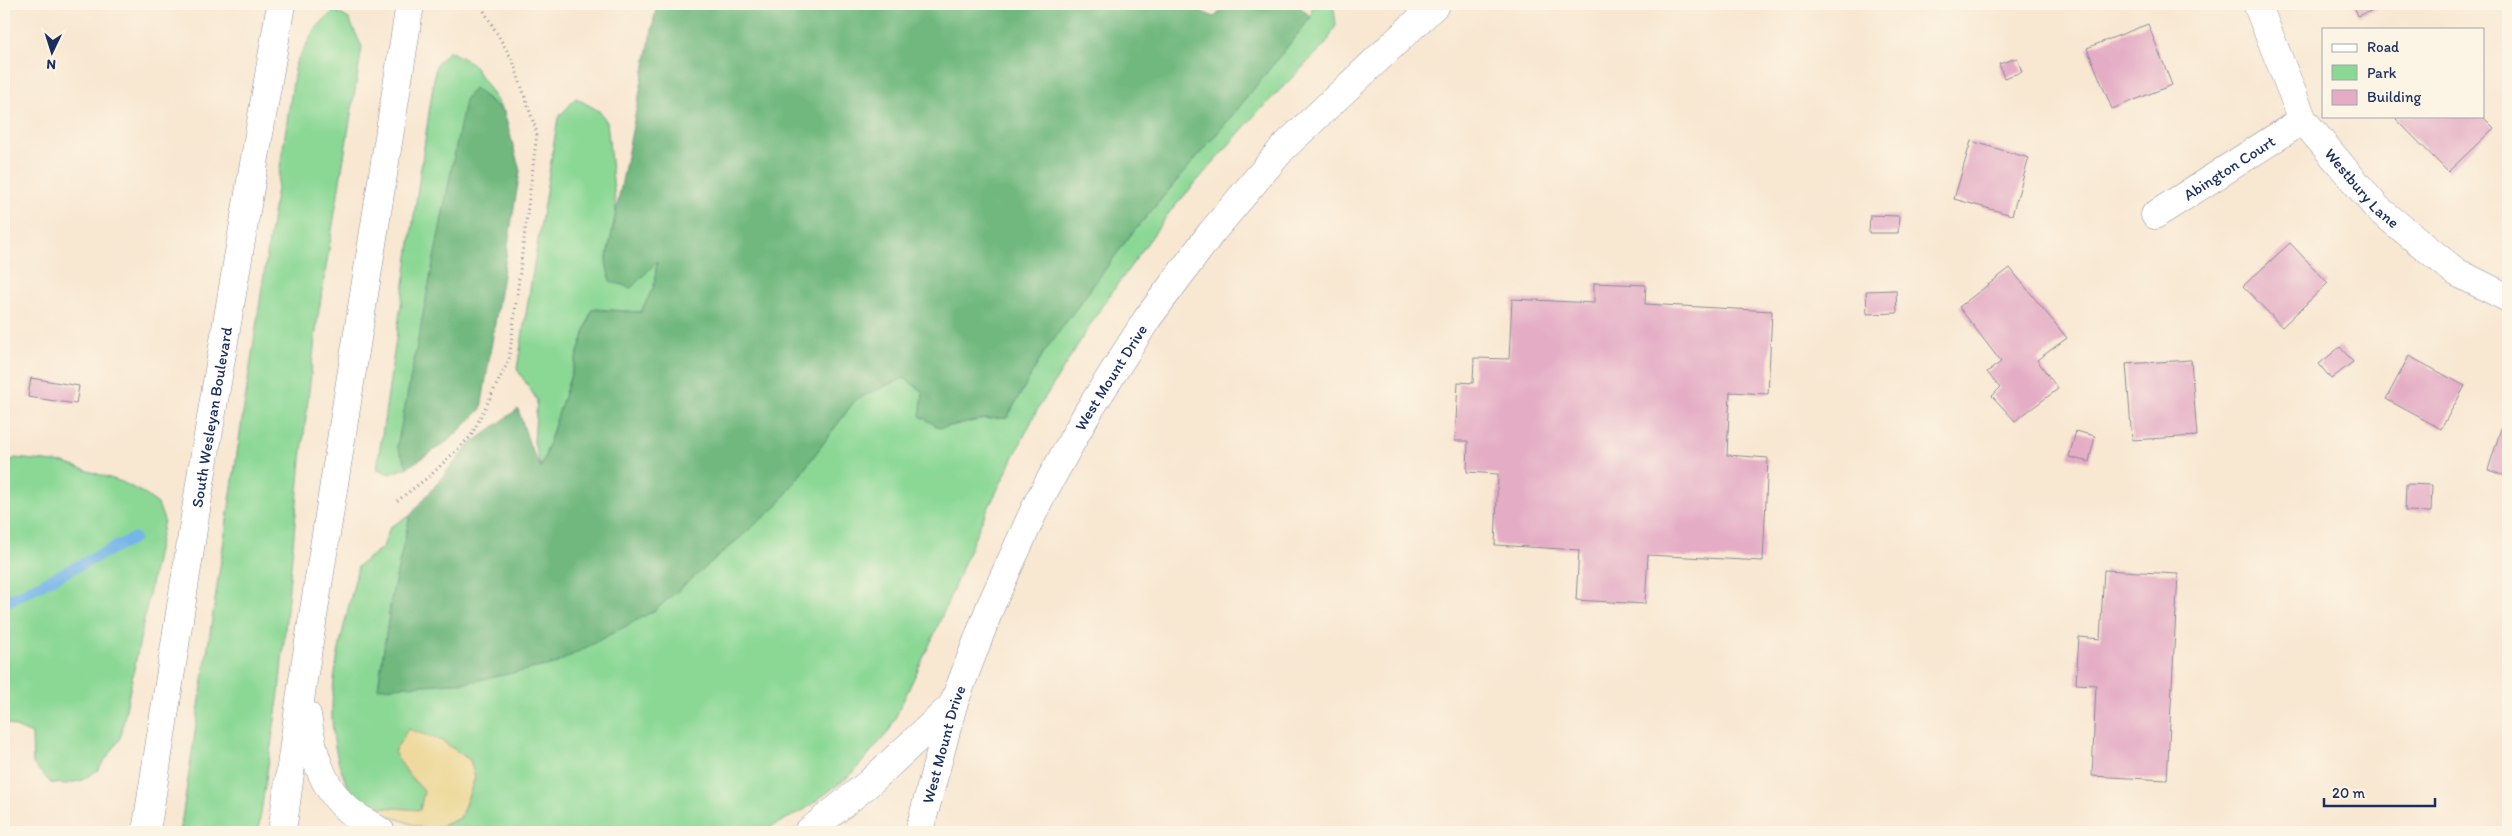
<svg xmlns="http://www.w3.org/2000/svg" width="2512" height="836" viewBox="0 0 2512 836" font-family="Itim,sans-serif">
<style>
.green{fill:#8bd895;stroke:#53847a}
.forest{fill:#70b87e;stroke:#46746e}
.sand{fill:#eeda9e;stroke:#84847e}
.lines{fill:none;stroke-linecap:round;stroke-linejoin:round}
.stream{stroke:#76b5e9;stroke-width:11}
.building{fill:#e4acc5}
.street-casing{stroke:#8a8b98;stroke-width:29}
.secondary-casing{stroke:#8a8b98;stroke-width:29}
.highway-casing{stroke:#8a8b98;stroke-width:29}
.path{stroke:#8a8b98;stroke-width:3;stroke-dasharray:1 4;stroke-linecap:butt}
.street{stroke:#fff;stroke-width:28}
.secondary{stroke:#fff;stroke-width:28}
.highway{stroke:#fff;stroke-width:28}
.labels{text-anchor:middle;stroke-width:4;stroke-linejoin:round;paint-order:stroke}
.street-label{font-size:16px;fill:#1b2f5e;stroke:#fcf5e5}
</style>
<rect width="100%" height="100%" fill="#fcf5e5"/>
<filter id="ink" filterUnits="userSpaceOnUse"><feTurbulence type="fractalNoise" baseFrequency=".02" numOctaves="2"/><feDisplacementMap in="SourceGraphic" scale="10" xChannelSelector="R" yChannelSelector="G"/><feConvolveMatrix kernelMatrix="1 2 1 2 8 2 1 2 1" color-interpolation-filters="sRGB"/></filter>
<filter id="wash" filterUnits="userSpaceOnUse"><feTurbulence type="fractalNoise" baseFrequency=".0096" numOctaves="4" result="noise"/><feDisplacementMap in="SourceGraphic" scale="20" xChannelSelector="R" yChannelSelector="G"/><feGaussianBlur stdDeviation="1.12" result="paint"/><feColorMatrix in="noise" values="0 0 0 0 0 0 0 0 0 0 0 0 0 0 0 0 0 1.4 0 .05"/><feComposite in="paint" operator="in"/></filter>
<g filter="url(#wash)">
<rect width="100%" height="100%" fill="#f8e7d1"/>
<g class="green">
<path d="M1317,4h13l4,5 2,16 -10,19 -72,72 -85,97 -67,93 -66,106 -56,113 -46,110 -45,96 -37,43 -48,36 -43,22h-327l-5,-1 31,-13 15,-40 -5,-18 -28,-19 -33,34 15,16 -4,19 -55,-4c-6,-7 -15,-15 -19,-24 -31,-69 -3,-146 12,-216l25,-19 7,-20 20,-11 -18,79 -14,93 399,-182 79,-107 49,-22 18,15 62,27 22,-1 37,-66 85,-115 107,-126 75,-94 1,-9z"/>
<path d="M334,10l15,9 13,28 -45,275 -16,138 -22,233 -21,139h-78l116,-770 20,-34z"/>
<path d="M449,51l23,12 32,49 -30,-24 -77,358 11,21 -18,7 -13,-5 59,-404z"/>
<path d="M576,98l23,13 8,11 9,89 -10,52 51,-1 -3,24 -13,26 -49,-3 -51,159 -7,-26 3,-42 -20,-31 41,-251z"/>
<path d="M15,458l49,5 58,19 21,11 15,11 6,16 -44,219 -22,31 -16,10 -16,4 -15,-1 -18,-19 -1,-30 -28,-12v-256z"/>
</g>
<g class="forest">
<path d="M657,4h527l30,13 15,-13h68l14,13 -75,94 -107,126 -85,115 -37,66 -22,1 -45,9 -20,-12 3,-24 -19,-14 -48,21 -79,107 -123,105 -99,53 -85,18 -92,6 14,-93 18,-79 58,-70 50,-37 12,37 11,22 51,-159 49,3 13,-26 3,-24 -26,26 -21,-7 -4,-18z"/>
<path d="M474,88l30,24 16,59 -39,238 -30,30 -43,28 -11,-20 68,-347z"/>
</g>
<path class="sand" d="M408,729l34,12 28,19 5,18 -15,40 -31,13 -64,-25 55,4 4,-19 -15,-16 -15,-23z"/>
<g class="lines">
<path class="stream" d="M4,603l130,-65"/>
</g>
<g id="blocks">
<g class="building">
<path d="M2353,4h36l-31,12z"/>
<path d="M2148,24l24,61 -60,24 -25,-61z"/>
<path d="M2017,58l5,14 -18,6 -5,-14z"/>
<path d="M2399,116h83l12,12 -46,44 -52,-53z"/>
<path d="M1971,141l58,17 -17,57 -58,-16z"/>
<path d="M1870,215l29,1 -1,17h-29z"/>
<path d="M2290,243l38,40 -46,44 -39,-41z"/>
<path d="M2010,268l57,70 -30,22 21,29 -43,32 -23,-25 8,-8 -13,-16 14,-10 -42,-55z"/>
<path d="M1594,283l52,2 -1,19 127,7 -4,83 -38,-2 -3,63 41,3 -5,103 -115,-6 -3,49 -69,-4 3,-50 -84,-5 3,-71 -31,-2 1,-31h-13l3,-59 15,1 1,-25 35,1 3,-60 82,4z"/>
<path d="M1896,290l1,23 -30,1 -1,-23z"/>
<path d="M2340,347l13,15 -22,17 -12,-15z"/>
<path d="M2409,356l56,30 -24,43 -55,-30z"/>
<path d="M2191,360l6,76 -65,4 -6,-76z"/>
<path d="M31,378l48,8 -3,18 -48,-7z"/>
<path d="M2504,419l4,1v57l-20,-7z"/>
<path d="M2076,431l19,5 -6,26 -20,-5z"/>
<path d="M2406,484l26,1 -1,27 -26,-1z"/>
<path d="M2104,570l74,4 -11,206 -75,-4 4,-91 -20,-1 3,-47 21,2z"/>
</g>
</g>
</g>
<g filter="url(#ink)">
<use href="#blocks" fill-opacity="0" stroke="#8a8b98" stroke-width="1"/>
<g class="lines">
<g class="street-casing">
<g id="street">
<path id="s1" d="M2257,4l46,116 74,88 79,64 52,26"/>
<path id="s2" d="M2155,215l148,-95"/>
</g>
</g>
<g class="secondary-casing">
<g id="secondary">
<path id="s3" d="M919,832l34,-127 38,-100 48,-105 49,-88 59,-93 64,-86 72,-85 153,-144"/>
</g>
</g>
<g class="highway-casing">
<g id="highway">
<path d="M307,715c5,35 13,70 41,95 10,8 22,15 33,22"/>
<path id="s4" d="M146,832l56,-361 79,-467"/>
<path d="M282,832l20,-146 108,-682"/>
<path d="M808,832l60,-48 85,-79"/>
</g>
</g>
<path class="path" d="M397,501l34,-26 40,-39 38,-76 28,-227 -24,-72 -29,-50"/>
<use href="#street" class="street"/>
<use href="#secondary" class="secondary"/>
<use href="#highway" class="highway"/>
</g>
</g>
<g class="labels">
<g class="street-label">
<text dy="6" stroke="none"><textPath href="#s2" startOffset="88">Abington Court</textPath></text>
<text dy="6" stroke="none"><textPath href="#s1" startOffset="215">Westbury Lane</textPath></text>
<text dy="6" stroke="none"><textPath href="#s3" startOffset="496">West Mount Drive</textPath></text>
<text dy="6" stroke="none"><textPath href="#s4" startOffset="420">South Wesleyan Boulevard</textPath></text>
<text dy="6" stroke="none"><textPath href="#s3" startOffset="91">West Mount Drive</textPath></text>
</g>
</g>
<rect width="2512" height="836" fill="none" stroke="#fcf5e5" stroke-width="20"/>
<rect x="2322" y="28" width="162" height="90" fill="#fcf5e5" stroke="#a2a6af"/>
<rect x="2332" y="44" width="25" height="8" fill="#ffffff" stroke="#a2a6af"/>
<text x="2367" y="52" font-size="15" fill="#1b2f5e">Road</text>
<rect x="2332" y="65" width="25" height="15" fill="#8bd895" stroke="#a2a6af"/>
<text x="2367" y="78" font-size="15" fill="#1b2f5e">Park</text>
<rect x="2332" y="90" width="25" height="15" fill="#e4acc5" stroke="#a2a6af"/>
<text x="2367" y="102" font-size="15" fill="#1b2f5e">Building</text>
<g transform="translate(52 52) rotate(184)" stroke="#fcf5e5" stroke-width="4" paint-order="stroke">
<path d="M0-4L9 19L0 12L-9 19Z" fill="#1b2f5e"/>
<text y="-8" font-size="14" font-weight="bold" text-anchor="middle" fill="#1b2f5e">N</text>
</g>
<path d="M2324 798v8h111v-8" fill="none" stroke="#1b2f5e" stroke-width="2.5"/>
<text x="2332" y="798" font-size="15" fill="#1b2f5e" stroke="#fcf5e5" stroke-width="4" paint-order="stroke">20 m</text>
</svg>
